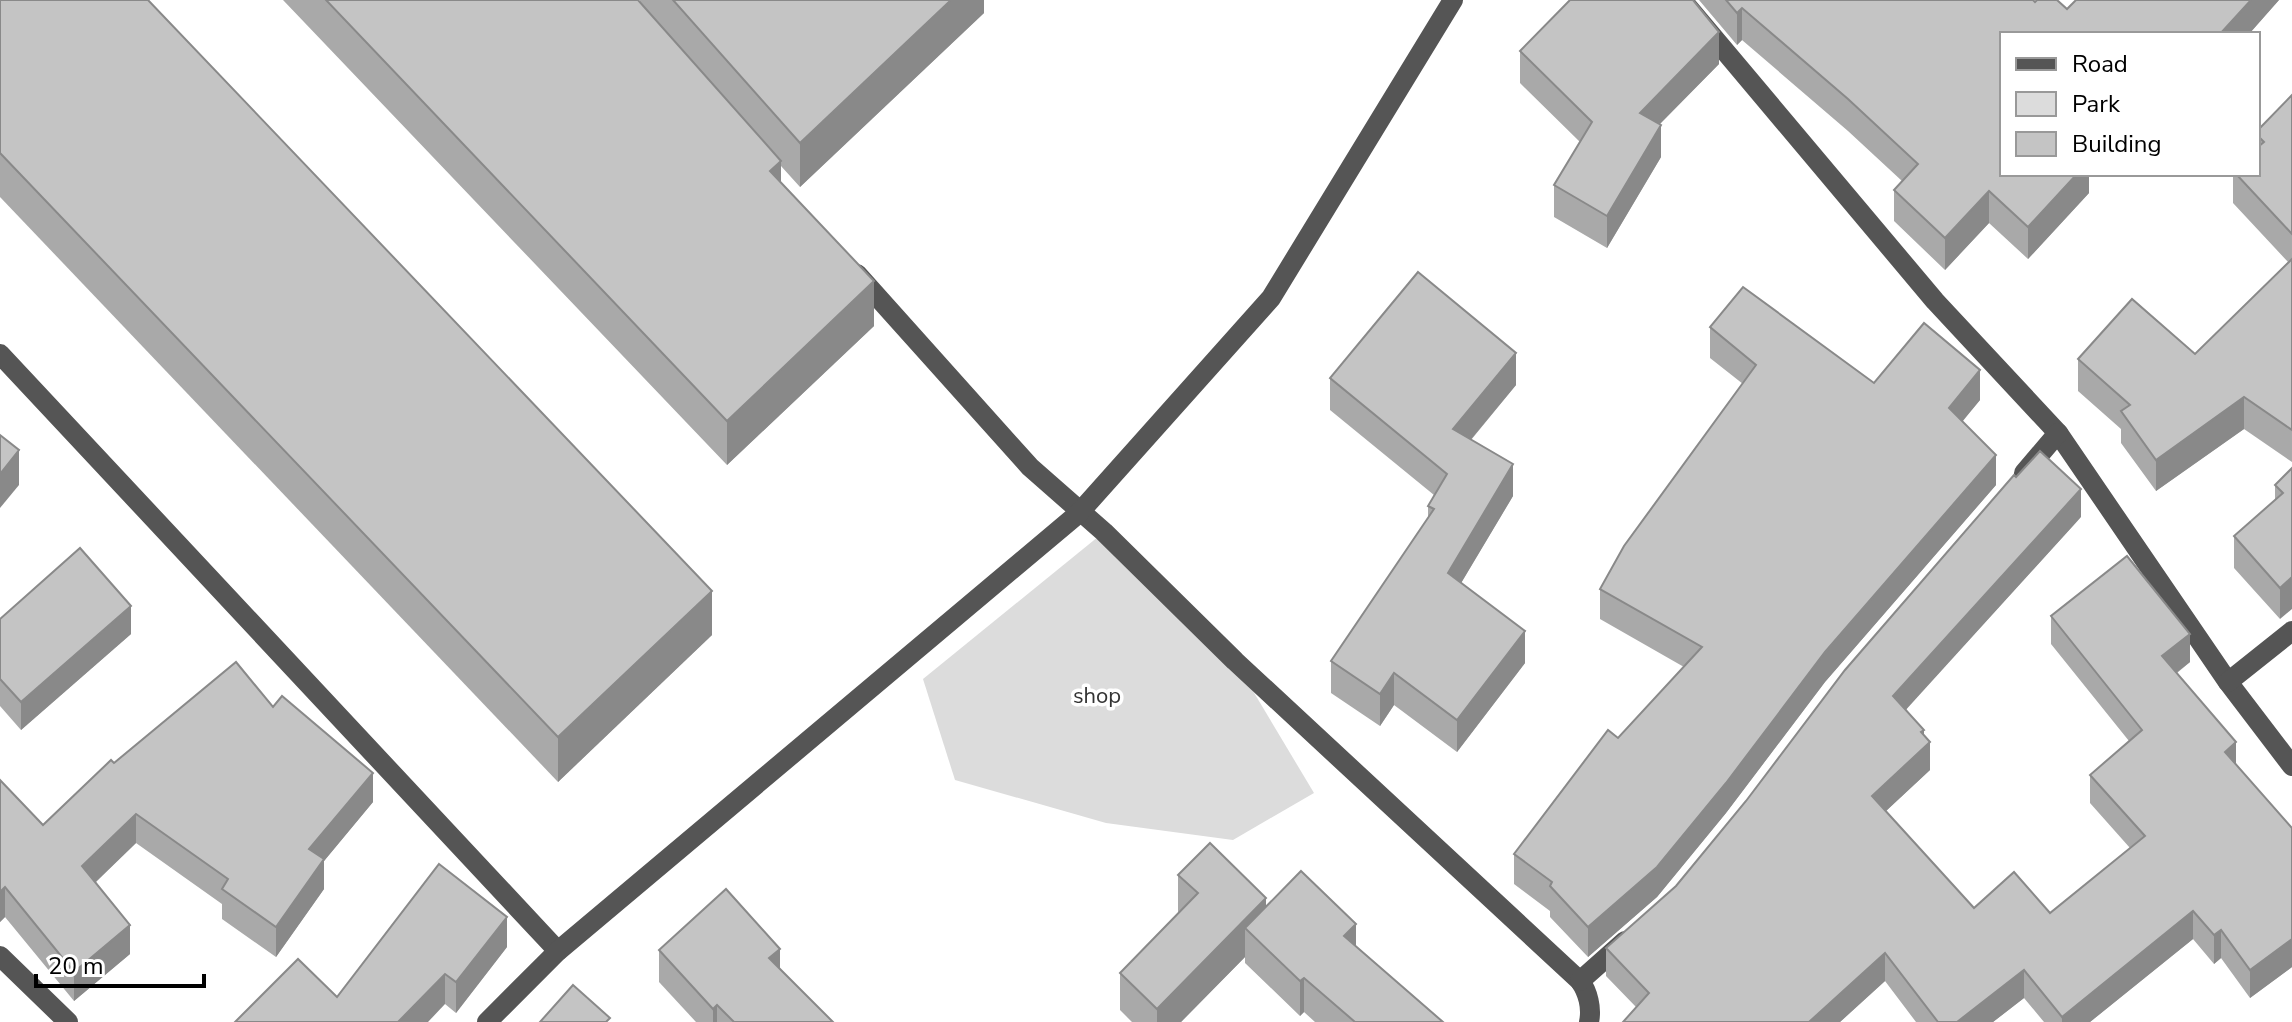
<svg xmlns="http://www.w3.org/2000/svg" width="2292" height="1022" viewBox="0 0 2292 1022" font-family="'Nunito Sans',sans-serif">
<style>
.green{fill:#dcdcdc}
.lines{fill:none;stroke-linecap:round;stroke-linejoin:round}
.minor{stroke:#555;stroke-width:20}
.wall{fill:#a9a9a9}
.shaded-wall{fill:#898989}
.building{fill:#c4c4c4;stroke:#898989;stroke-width:2}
.labels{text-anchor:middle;stroke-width:7;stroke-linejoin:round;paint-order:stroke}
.park-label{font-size:22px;fill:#333;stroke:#fff}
</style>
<rect width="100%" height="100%" fill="#fff"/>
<path class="green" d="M1104,532l131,129 79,132 -81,47 -127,-17 -151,-43 -32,-101z"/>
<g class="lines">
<g class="minor">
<path d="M1682,0l253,301 123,132 170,249 64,84"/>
<path d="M857,274l173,193 74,65 131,129 345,320c8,11 12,27 9,41"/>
<path d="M0,354l558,597"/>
<path d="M2024,473l34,-40"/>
<path d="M2228,682l64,-51"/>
<path d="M0,956l68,66"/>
<path d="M1580,981l45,-40"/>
<path d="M487,1022l71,-71 521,-438 192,-215 182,-298"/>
</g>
</g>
<g class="wall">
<path d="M0,0l712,635 -154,147 -558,-585z"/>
<path d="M283,0h355l2,2v-2h344v13l-184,174 -19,-21v17l93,143 -147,139z"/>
<path d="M1699,0h334l2,2 32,7 9,-9h203l-30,34h-247l87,140v19l-61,66 -39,-36 -44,47 -51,-49v-31l8,-9 -54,-50 -106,-91 -5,5z"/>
<path d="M1520,51l199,13 -59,60 1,33 -54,91 -53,-31v-32l26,-43 -60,-59z"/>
<path d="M2292,95v367l-48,-33 -88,62 -35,-48v-14l-43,-38v-32l117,-5 93,-92 -55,-59v-29h25v-44z"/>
<path d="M1710,327l164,56 106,17 -18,21 34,64 -171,197 -99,131 -69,84 -69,60 -38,-40v-6l-36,-27v-30l104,-116 66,-71 -84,-48v-30l143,-205 -33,-26z"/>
<path d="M1330,378l186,7 -45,55 42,56 -52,87 64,80 -68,89 -63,-47 -14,21 -49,-33v-32l97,-143v-12l6,-11 -104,-85z"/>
<path d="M2292,468l-12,151 -46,-51v-32l41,-36v-15z"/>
<path d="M2081,517l-175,192 18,27 6,34 -44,41 88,97 76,5 80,-65 -40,-45v-28l39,-34 -78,-97v-28l139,46 -13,11 59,92 56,63v139l-42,31 -29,-40 -7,6 -21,-25 -103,83h-46l-20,-24 -31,24h-77l-31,-41 -45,41h-217l13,-15 -30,-31v-28l70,-62z"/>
<path d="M0,619l131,15 -110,96 -21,-24z"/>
<path d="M273,707l100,95 -49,59v28l-48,68 -54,-38v-15l-86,-61 -40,39 34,72 -56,47 -69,-84 -5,5v-142l43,45 71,-62z"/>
<path d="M1178,875l88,31 90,40 87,76h-128l-11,-10 -4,4 -55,-53v-6l-64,65h-49l-12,-12v-37l58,-60z"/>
<path d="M507,947l-51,66 -11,-9 -108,-7z"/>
<path d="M659,950l121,19 53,53h-137l-37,-40z"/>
</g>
<g class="shaded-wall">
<path d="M951,0h33v13l-184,174v-44z"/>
<path d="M2251,0h28l-30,34h-29z"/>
<path d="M1742,8v32l-5,5v-32z"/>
<path d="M1719,32v32l-79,80v-31z"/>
<path d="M1661,125v32l-54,91v-32z"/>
<path d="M781,161v44l-11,-34z"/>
<path d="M2077,174h12v19l-61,66v-32z"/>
<path d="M1989,191v32l-44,47v-32z"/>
<path d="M874,281v45l-147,139v-44z"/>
<path d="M1516,353v32l-63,76v-32z"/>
<path d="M1980,370v30l-31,38v-30z"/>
<path d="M2244,397v32l-88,62v-31z"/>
<path d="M19,450v35l-19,23v-34z"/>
<path d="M1996,455v30l-171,197 -99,131 -69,84 -69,60v-30z"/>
<path d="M1513,464v32l-65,109v-32z"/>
<path d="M2081,489v28l-188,207v-28z"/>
<path d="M2292,577v32l-12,10v-31z"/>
<path d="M712,591v44l-154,147v-45z"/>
<path d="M131,606v28l-110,96v-28z"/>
<path d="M1525,631v32l-68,89v-32z"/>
<path d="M2190,634v28l-28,22v-28z"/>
<path d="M1394,673v32l-14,21v-32z"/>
<path d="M1924,730v18l6,-6v28l-58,54v-28z"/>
<path d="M2236,742v28l-11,-18z"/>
<path d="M373,773v29l-49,59v28l-48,68v-30l33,-78z"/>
<path d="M136,814v29l-54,52v-29z"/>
<path d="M5,887v30l-5,5v-30z"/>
<path d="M1266,898v37l-21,-7v29l-64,65h-24v-13z"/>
<path d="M2193,911v28l-103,83h-28v-5z"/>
<path d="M507,917v30l-51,66v-31z"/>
<path d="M1356,924v35l-12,-23z"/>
<path d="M130,925v29l-56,47v-29z"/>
<path d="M2221,930v28l-7,6v-29z"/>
<path d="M2292,939v28l-42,31v-28z"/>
<path d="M780,949v32l-11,-23z"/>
<path d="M1885,953v28l-45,41h-31z"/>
<path d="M2024,970v28l-31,24h-36z"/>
<path d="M445,974v30l-17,18h-30z"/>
<path d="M1304,978v34l-4,4v-35z"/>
<path d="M717,1005v17h-4v-13z"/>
</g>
<g class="building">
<path d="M0,0h148l564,591 -154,146 -558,-584z"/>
<path d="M326,0h312l143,161 -11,10 104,110 -147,140z"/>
<path d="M673,0h278l-151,143z"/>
<path d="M1570,0h123l26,32 -79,81 21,12 -54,91 -53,-31 38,-63 -72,-71z"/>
<path d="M1726,0h307l2,2 2,-2h20l10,9 9,-9h175l-31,34h-218v140h75l-49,53 -39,-36 -44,47 -51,-48 24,-26 -70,-65 -106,-91 -5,5z"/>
<path d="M2292,95v139l-56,-60h22v-27l6,-5 -6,-6v-6z"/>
<path d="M2292,259v171l-48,-33 -88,63 -35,-49 9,-6 -52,-46 54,-60 63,55z"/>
<path d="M1418,272l98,81 -63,76 60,35 -65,109 77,58 -68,89 -63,-47 -14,21 -49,-33 103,-152 -6,-3 19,-32 -117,-96z"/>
<path d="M1743,287l131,96 50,-60 56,47 -31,38 47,47 -171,197 -99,131 -69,84 -69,60 -38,-41 2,-4 -38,-28 94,-124 10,8 84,-91 -102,-58 24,-43 132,-181 -46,-38z"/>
<path d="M0,435l19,15 -19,24z"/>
<path d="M2040,451l41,38 -188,207 31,34 -3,2 9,10 -58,54 102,112 40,-36 36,41 95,-77 -55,-61 52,-45 -91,-114 76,-60 63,78 -28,22 74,86 -11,10 67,76v111l-42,31 -29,-40 -7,5 -21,-24 -131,106 -38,-47 -67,52h-19l-53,-69 -76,69h-186l26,-29 -43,-45 70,-62 70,-85 99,-131 169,-195 2,2z"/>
<path d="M2292,468v109l-12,11 -46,-52 49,-43 -8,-8z"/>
<path d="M80,548l51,58 -110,96 -21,-23v-60z"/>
<path d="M236,662l37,45 9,-11 91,77 -64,76 15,10 -48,68 -54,-38 6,-10 -92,-65 -54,52 48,59 -56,47 -69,-85 -5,5v-112l43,45 68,-65 3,3z"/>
<path d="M1210,843l56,55 -109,111 -37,-36 78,-80 -20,-18z"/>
<path d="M439,864l68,53 -51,65 -11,-8 -47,48h-163l63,-63 39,38z"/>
<path d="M1301,871l55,53 -12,12 99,86h-88l-51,-44 -4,3 -55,-53z"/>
<path d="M726,889l54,60 -11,9 64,64h-99l-17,-17 -4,4 -54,-59z"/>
<path d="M573,985l37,33 -4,4h-66z"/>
</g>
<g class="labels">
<g class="park-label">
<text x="1097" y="703">shop</text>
</g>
</g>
<rect x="2000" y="32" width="260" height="144" fill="#ffffff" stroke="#999999" stroke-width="2"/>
<rect x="2016" y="58" width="40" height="12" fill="#555555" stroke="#999999" stroke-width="2"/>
<text x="2072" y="72" font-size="24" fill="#000000">Road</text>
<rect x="2016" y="92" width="40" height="24" fill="#dcdcdc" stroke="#999999" stroke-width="2"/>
<text x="2072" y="112" font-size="24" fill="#000000">Park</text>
<rect x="2016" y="132" width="40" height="24" fill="#c4c4c4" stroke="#999999" stroke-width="2"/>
<text x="2072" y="152" font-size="24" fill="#000000">Building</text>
<path d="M36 974v12h168v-12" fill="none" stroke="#000000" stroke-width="4"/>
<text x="48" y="974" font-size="24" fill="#000000" stroke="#ffffff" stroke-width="6" paint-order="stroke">20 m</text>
</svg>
